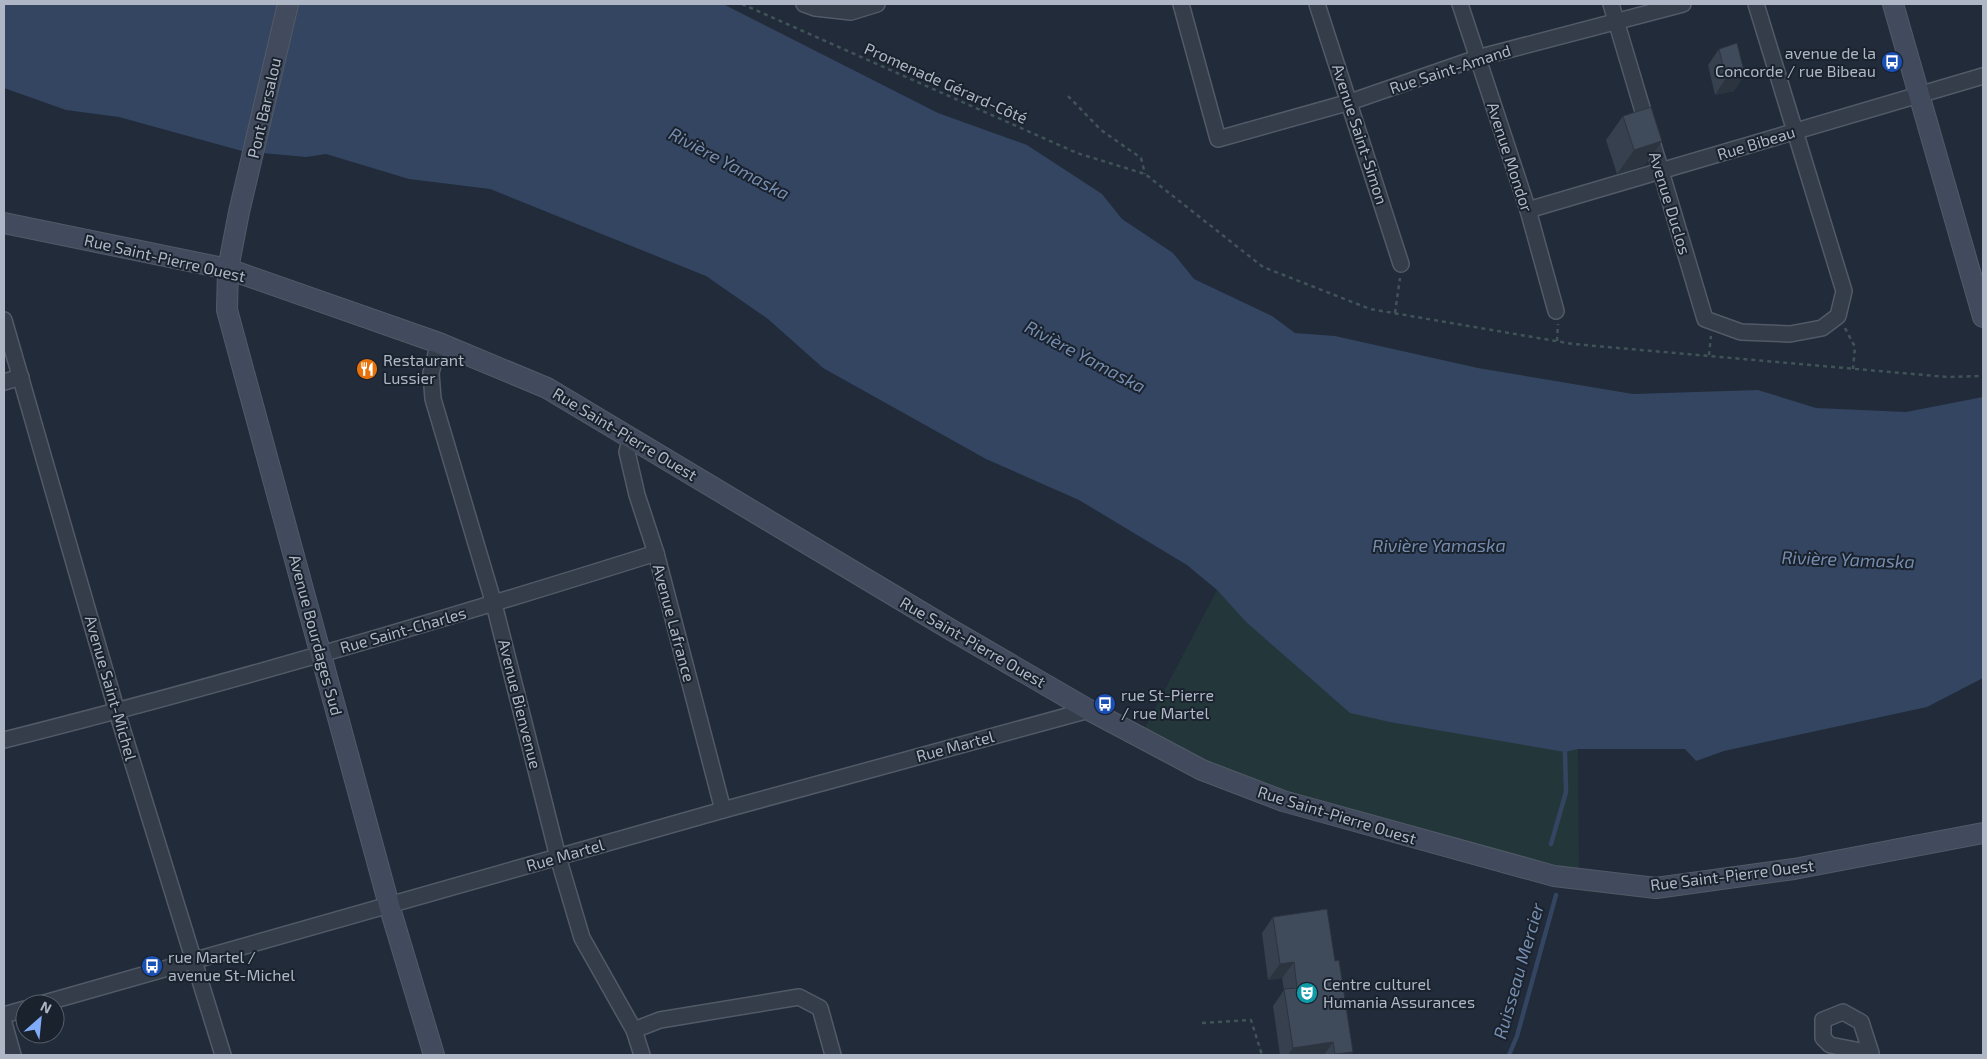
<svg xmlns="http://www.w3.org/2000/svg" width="1987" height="1059" viewBox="0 0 1987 1059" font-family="'Exo 2',sans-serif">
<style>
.green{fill:#23373a}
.water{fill:#344561}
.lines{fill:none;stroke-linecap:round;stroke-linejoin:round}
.stream{stroke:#344561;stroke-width:4.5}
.street-casing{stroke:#525a67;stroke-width:18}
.secondary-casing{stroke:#525a67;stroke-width:22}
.path{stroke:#405458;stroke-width:2.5;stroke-dasharray:4 4;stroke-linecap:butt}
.street{stroke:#343d49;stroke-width:15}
.secondary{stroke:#424b5d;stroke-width:20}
.wall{fill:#36404e}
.shaded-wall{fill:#2c3440}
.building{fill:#3f4a5b;stroke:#2c3440}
.labels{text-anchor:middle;stroke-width:4;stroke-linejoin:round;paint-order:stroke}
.poi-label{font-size:16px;fill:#afb7c6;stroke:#1a222e;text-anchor:start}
.street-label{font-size:16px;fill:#afb7c6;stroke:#1a222e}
.water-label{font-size:18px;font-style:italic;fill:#768daf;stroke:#1a222e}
</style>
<rect width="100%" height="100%" fill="#212b39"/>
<path class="green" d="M1217,590l29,32 104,91 228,36 1,130 -216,-55 -223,-87z"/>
<path class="water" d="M4,4h719l215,109 89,32 75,49 20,25 51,34 21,26 78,37 23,17 40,3 143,32 155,26 125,-4 58,18 90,4 77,-15v281l-56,29 -203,44 -28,10 -11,-12h-107l-13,3 -175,-30 -40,-9 -104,-91 -29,-32 -30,-25 -108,-65 -93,-41 -163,-91 -55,-49 -62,-43 -216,-87 -81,-10 -83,-25 -20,3 -64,-6 -123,-34 -53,-7 -62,-22z"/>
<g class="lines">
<g class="stream">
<path d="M1551,844l15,-52 -1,-40"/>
<path d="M1509,1055l8,-19 39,-141"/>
</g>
<g class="street-casing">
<g id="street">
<path d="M804,4l11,4 36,4 26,-8"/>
<path d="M1181,4l37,135 132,-37 127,-44 206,-54"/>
<path d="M1317,4l84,260"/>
<path d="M1460,4l68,206 28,101"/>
<path d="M1611,4l94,315 36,13 49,2 32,-6 16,-12 6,-25 -88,-287"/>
<path d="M1528,210l455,-134"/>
<path d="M4,320l113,392 106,343"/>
<path d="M439,343l-8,30 2,26 61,205 64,253 24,81 52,92 8,25"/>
<path d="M4,382l17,-5"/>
<path d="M631,437l-4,15 10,43 19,58 67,257"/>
<path d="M4,740c219,-55 436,-119 652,-187"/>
<path d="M41,1004l682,-194 366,-100"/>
<path d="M4,1015l21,-6"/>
<path d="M4,1023l9,32"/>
<path d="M634,1030l26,-10 139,-23 21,11 13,47"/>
<path d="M1871,1053l-41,-8 -7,-7v-18l20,-8 18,10 10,31v2"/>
</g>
</g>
<g class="secondary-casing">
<g id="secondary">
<path d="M288,4l-49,208 -11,57 -1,41 162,595 45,150"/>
<path d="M1893,4l90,313"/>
<path d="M4,223l224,46 211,74 108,45 406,243 136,79 113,60 81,31 271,75 102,12 138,-19 189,-36"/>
</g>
</g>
<g class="path">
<path d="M742,4l335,149 68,21 118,93 107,42 203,35 374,33 36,-1"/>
<path d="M1068,96l33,34 40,28 4,16"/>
<path d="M1395,313l5,-35"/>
<path d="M1845,328l10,19 -2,22"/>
<path d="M1557,341l1,-17"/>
<path d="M1709,355l2,-19"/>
<path d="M1202,1023l49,-3 11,35"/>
</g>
<use href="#street" class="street"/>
<use href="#secondary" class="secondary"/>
</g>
<g class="wall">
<path d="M1719,49l15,42 -19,4 -7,-30z"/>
<path d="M1623,116l22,49 -28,9 -11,-34z"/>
<path d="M1273,917l62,44 15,94h-70l-7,-49 11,-16 -2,-12 -14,2 -6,-47z"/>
</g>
<g class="shaded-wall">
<path d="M1745,75l-11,16 -19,4 11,-17z"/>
<path d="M1662,141l-17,24 -28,9 17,-24z"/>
<path d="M1294,962l-12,16 -14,2 12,-16z"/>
<path d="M1333,1042l-9,13h-36l5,-7z"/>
<path d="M1353,1052l-3,3h-16l1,-1z"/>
</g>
<g class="building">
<path d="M1737,43l8,32 -19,3 -7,-29z"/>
<path d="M1651,107l11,34 -28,9 -11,-34z"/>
<path d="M1327,909l8,52 4,-1 14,92 -18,2 -2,-12 -40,6 -9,-59 13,-1 -3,-26 -14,2 -7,-47z"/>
</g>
<defs>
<g id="bus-disc" transform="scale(1.125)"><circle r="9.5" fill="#1a4fb4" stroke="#1a222e"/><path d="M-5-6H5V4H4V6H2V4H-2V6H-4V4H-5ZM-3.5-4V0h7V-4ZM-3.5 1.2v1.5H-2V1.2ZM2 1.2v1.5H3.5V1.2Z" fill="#fff"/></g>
<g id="restaurant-disc" transform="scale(1.125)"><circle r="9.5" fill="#e8710a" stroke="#1a222e"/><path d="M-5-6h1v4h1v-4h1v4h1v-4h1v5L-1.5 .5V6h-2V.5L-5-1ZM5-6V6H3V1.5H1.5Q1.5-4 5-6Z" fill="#fff"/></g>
<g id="theatre-disc" transform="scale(1.125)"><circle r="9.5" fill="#0f9aa8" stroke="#1a222e"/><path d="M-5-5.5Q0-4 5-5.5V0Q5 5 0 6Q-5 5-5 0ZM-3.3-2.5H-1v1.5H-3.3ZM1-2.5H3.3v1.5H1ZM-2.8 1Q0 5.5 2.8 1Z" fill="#fff"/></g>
</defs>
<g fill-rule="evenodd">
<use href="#bus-disc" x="1892" y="62"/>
<use href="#restaurant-disc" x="367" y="369"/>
<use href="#bus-disc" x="1105" y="704"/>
<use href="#bus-disc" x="152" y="966"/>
<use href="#theatre-disc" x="1307" y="993"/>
</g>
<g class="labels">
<g class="poi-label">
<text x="1876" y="59" text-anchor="end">avenue de la<tspan x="1876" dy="18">Concorde / rue Bibeau</tspan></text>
<text x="383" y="366">Restaurant<tspan x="383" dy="18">Lussier</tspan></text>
<text x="1121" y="701">rue St-Pierre<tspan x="1121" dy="18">/ rue Martel</tspan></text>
<text x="168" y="963">rue Martel /<tspan x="168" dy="18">avenue St-Michel</tspan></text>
<text x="1323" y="990">Centre culturel<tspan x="1323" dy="18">Humania Assurances</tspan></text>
</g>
<g class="street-label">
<text transform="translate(1450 69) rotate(-18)" y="6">Rue Saint-Amand</text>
<text transform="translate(946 83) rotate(24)" y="6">Promenade Gérard-Côté</text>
<text transform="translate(264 108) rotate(-77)" y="6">Pont Barsalou</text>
<text transform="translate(1360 134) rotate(72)" y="6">Avenue Saint-Simon</text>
<text transform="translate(1756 143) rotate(-17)" y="6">Rue Bibeau</text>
<text transform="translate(1510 157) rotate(72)" y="6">Avenue Mondor</text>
<text transform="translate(1670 203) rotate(73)" y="6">Avenue Duclos</text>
<text transform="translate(165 258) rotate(13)" y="6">Rue Saint-Pierre Ouest</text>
<text transform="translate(625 434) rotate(31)" y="6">Rue Saint-Pierre Ouest</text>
<text transform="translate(674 623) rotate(75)" y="6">Avenue Lafrance</text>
<text transform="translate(403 630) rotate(-16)" y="6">Rue Saint-Charles</text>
<text transform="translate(316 635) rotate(75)" y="6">Avenue Bourdages Sud</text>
<text transform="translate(973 642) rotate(30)" y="6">Rue Saint-Pierre Ouest</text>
<text transform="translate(111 688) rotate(74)" y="6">Avenue Saint-Michel</text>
<text transform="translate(520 704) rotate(76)" y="6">Avenue Bienvenue</text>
<text transform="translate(955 746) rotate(-15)" y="6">Rue Martel</text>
<text transform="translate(1337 815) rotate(17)" y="6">Rue Saint-Pierre Ouest</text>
<text transform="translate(565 855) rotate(-16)" y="6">Rue Martel</text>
<text transform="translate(1732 875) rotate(-7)" y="6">Rue Saint-Pierre Ouest</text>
</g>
<g class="water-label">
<text transform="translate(729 164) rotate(28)" y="6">Rivière Yamaska</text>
<text transform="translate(1085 357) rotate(28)" y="6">Rivière Yamaska</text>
<text x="1439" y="552">Rivière Yamaska</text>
<text transform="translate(1848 560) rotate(2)" y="6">Rivière Yamaska</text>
<text transform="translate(1519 971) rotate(-74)" y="6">Ruisseau Mercier</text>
</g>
</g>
<rect width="1987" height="1059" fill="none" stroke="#afb7c6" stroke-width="10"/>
<g transform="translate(40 1019) rotate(27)"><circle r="24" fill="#1a222e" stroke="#565e6b"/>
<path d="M0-4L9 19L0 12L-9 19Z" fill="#80acf9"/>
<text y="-8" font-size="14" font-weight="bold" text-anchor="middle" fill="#afb7c6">N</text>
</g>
</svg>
